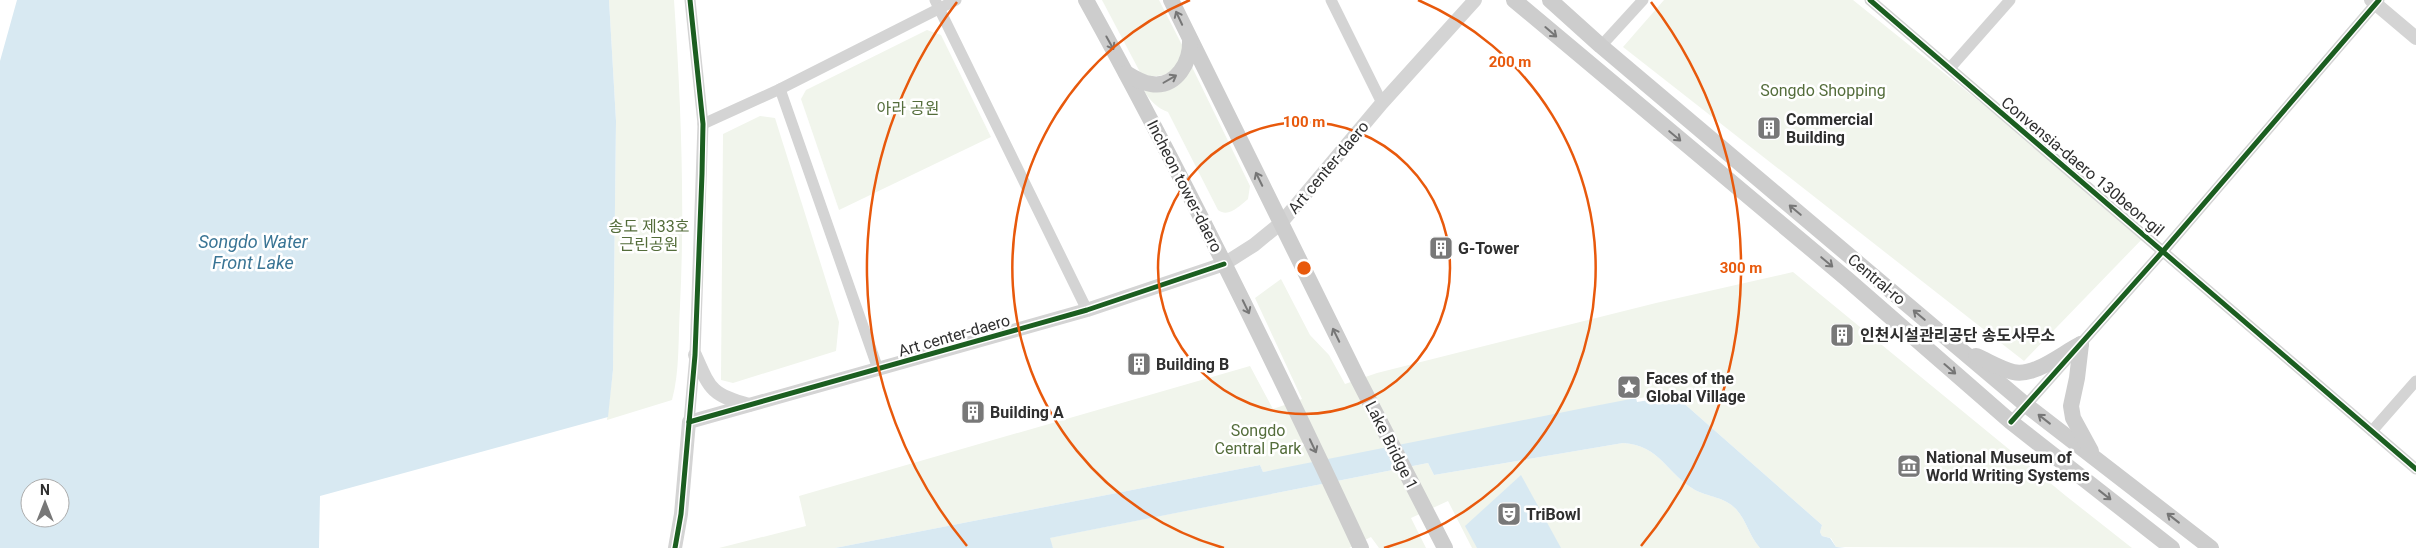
<svg xmlns="http://www.w3.org/2000/svg" width="2416" height="548" viewBox="0 0 2416 548" font-family="Roboto,'Noto Sans KR',sans-serif">
<style>
.green{fill:#f1f5ec}
.water{fill:#d8e9f2;fill-rule:evenodd}
.lines{fill:none;stroke-linecap:round;stroke-linejoin:round}
.minor{stroke:#d4d4d4;stroke-width:11}
.tertiary{stroke:#d4d4d4;stroke-width:14}
.secondary{stroke:#cdcdcd;stroke-width:16}
.cycleway-casing{stroke:#fff;stroke-width:8}
.cycleway{stroke:#1b5e20;stroke-width:5}
.oneway{stroke:#767676}
.ring{fill:none;stroke:#e8590c;stroke-width:2.5}
.labels{text-anchor:middle;stroke-width:5;stroke-linejoin:round;paint-order:stroke}
.park-label{font-size:16px;fill:#546d3b;stroke:#fff}
.poi-label{font-size:16px;font-weight:bold;fill:#2f2f2f;stroke:#fff;text-anchor:start}
.street-label{font-size:16px;fill:#2f2f2f;stroke:#fff}
.water-label{font-size:18px;font-style:italic;fill:#3a7595;stroke:#fff}
.centre{fill:#e8590c;stroke:#fff;stroke-width:2.5}
.ring-label{font-size:15px;text-anchor:middle;font-weight:bold;fill:#e8590c;stroke:#fff;stroke-width:5;stroke-linejoin:round;paint-order:stroke}
</style>
<rect width="100%" height="100%" fill="#fff"/>
<g class="green">
<path d="M609,0h65c7,102 11,204 6,306 -2,31 0,65 -8,94l-65,20 6,-50 3,-249z"/>
<path d="M1102,0h57l23,45c3,25 -19,36 -41,29z"/>
<path d="M1664,0h189l293,235 -122,126 -401,-314z"/>
<path d="M927,30l14,5 50,102 -152,73 -38,-111 5,-9z"/>
<path d="M1192,67l58,119 -2,13c-9,7 -19,19 -30,11l-50,-98c-10,-3 -21,-14 -25,-24z"/>
<path d="M760,116l15,2 64,204 -3,29 -103,32 -12,-3 2,-246z"/>
<path d="M1793,272l273,224 66,52 -296,-1 -5,-9 -9,-2 -2,-4 2,-7 -151,-133 -373,74 -35,6 -3,-7 -425,83h-116l87,-22 -7,-30 451,-130 23,43 29,-10 -47,-101 26,-19 29,56 19,20 16,29 32,-11 279,-70z"/>
<path d="M1623,443c37,2 44,31 72,47 13,7 30,7 41,19 11,12 13,27 24,39h-288l-24,-47 -37,17 15,30h-47l-8,-11 -22,11h-296l-4,-10 379,-75 6,12z"/>
</g>
<g class="water">
<path d="M17,0h592l7,121 -3,249 -5,47 -288,79 -1,52h-319v-487zM30,488h30v30h-30z"/>
<path d="M1671,392l151,133 -2,7 2,4 8,2 6,9 9,1h-85c-11,-12 -13,-27 -24,-39 -11,-12 -28,-12 -41,-19 -28,-16 -35,-45 -72,-47l-189,32 -6,-12 -378,75 3,10h-218l425,-83 3,7 321,-64 52,-10 1,4 18,-3v-4z"/>
<path d="M1521,475l40,73h-84l-12,-22z"/>
</g>
<g class="lines">
<g class="minor">
<path d="M935,0l152,310"/>
<path d="M1331,0l51,103"/>
<path d="M1870,0l546,469"/>
<path d="M1601,46l42,-46"/>
<path d="M1950,68l60,-68"/>
<path d="M780,89l98,280"/>
<path d="M703,124l77,-35 176,-89"/>
<path d="M689,422l6,-67 8,-231 -13,-124"/>
<path d="M2011,422l153,-172 215,-250"/>
<path d="M2372,431l44,-50"/>
</g>
<g class="tertiary">
<path d="M2371,0l45,38"/>
<path d="M695,355c15,34 16,40 54,50"/>
<path d="M675,548l6,-34 8,-92 398,-112 137,-46 30,-19 27,-22 101,-120 93,-103"/>
</g>
<g class="secondary">
<path d="M1086,0c99,179 189,363 275,548"/>
<path d="M1171,0l187,379 87,169"/>
<path d="M1514,0l333,279 164,143 161,126"/>
<path d="M1550,0l51,46 425,359 185,143"/>
<path d="M1126,73c8,5 16,10 25,11 26,4 40,-23 39,-44"/>
<path d="M2081,344l-4,34 -6,28 2,12 18,33"/>
<path d="M1976,356c12,5 25,13 37,16 22,5 48,-18 68,-28"/>
</g>
<g class="cycleway-casing">
<g id="cycleway">
<path d="M1870,0l546,469"/>
<path d="M689,422l398,-112 137,-46"/>
<path d="M2011,422l153,-172 215,-250"/>
<path d="M675,548l6,-34 14,-159 7,-181 1,-50 -13,-124"/>
</g>
</g>
<use href="#cycleway" class="cycleway"/>
</g>
<defs><path id="oneway-shaft" d="M-6 0H5M1.5-3L5.5 0L1.5 3" fill="none" stroke-width="1.6" stroke-linecap="round" stroke-linejoin="round" transform="scale(1.25)"/></defs>
<g class="oneway">
<use href="#oneway-shaft" transform="translate(1179 18) rotate(-115)"/>
<use href="#oneway-shaft" transform="translate(1551 32) rotate(41)"/>
<use href="#oneway-shaft" transform="translate(1110 43) rotate(61)"/>
<use href="#oneway-shaft" transform="translate(1170 79) rotate(-30)"/>
<use href="#oneway-shaft" transform="translate(1675 136) rotate(40)"/>
<use href="#oneway-shaft" transform="translate(1259 179) rotate(-116)"/>
<use href="#oneway-shaft" transform="translate(1795 210) rotate(-140)"/>
<use href="#oneway-shaft" transform="translate(1827 262) rotate(40)"/>
<use href="#oneway-shaft" transform="translate(1246 307) rotate(64)"/>
<use href="#oneway-shaft" transform="translate(1919 315) rotate(-140)"/>
<use href="#oneway-shaft" transform="translate(1336 335) rotate(-116)"/>
<use href="#oneway-shaft" transform="translate(1950 369) rotate(41)"/>
<use href="#oneway-shaft" transform="translate(2044 419) rotate(-142)"/>
<use href="#oneway-shaft" transform="translate(1313 446) rotate(65)"/>
<use href="#oneway-shaft" transform="translate(2105 495) rotate(38)"/>
<use href="#oneway-shaft" transform="translate(2173 518) rotate(-142)"/>
</g>
<g class="ring">
<circle cx="1304" cy="268" r="146"/>
<path d="M1224 548A291 291 0 0 1 1190 0M1418 0A291 291 0 0 1 1384 548"/>
<path d="M967 546A437 437 0 0 1 957 2M1651 2A437 437 0 0 1 1641 546"/>
</g>
<defs>
<g id="building-square" transform="scale(1.25)"><rect x="-9" y="-9" width="18" height="18" rx="4" fill="#787878" stroke="#fff"/><path d="M-4-6H4V6H1V3H-1V6H-4ZM-2.5-4.3h1.7v1.8h-1.7ZM.8-4.3h1.7v1.8H.8ZM-2.5-1h1.7V.8h-1.7ZM.8-1h1.7V.8H.8Z" fill="#fff"/></g>
<g id="sight-square" transform="scale(1.25)"><rect x="-9" y="-9" width="18" height="18" rx="4" fill="#787878" stroke="#fff"/><path d="M0-6L1.8-2.2L6-1.7L2.9 1.2L3.7 5.4L0 3.3L-3.7 5.4L-2.9 1.2L-6-1.7L-1.8-2.2Z" fill="#fff"/></g>
<g id="museum-square" transform="scale(1.25)"><rect x="-9" y="-9" width="18" height="18" rx="4" fill="#787878" stroke="#fff"/><path d="M0-6L6-3V-2H-6V-3ZM-5-1h2V3h-2ZM-1-1h2V3h-2ZM3-1h2V3H3ZM-6 4H6V6H-6Z" fill="#fff"/></g>
<g id="theatre-square" transform="scale(1.25)"><rect x="-9" y="-9" width="18" height="18" rx="4" fill="#787878" stroke="#fff"/><path d="M-5-5.5Q0-4 5-5.5V0Q5 5 0 6Q-5 5-5 0ZM-3.3-2.5H-1v1.5H-3.3ZM1-2.5H3.3v1.5H1ZM-2.8 1Q0 5.5 2.8 1Z" fill="#fff"/></g>
</defs>
<g fill-rule="evenodd">
<use href="#building-square" x="1769" y="128"/>
<use href="#building-square" x="1441" y="248"/>
<use href="#building-square" x="1842" y="335"/>
<use href="#building-square" x="1139" y="364"/>
<use href="#sight-square" x="1629" y="387"/>
<use href="#building-square" x="973" y="412"/>
<use href="#museum-square" x="1909" y="466"/>
<use href="#theatre-square" x="1509" y="514"/>
</g>
<g class="labels">
<g class="park-label">
<text x="1823" y="96">Songdo Shopping</text>
<text x="908" y="114">아라 공원</text>
<text x="649" y="232">송도 제33호<tspan x="649" dy="18">근린공원</tspan></text>
<text x="1258" y="436">Songdo<tspan x="1258" dy="18">Central Park</tspan></text>
</g>
<g class="poi-label">
<text x="1786" y="125">Commercial<tspan x="1786" dy="18">Building</tspan></text>
<text x="1458" y="254">G-Tower</text>
<text x="1860" y="341">인천시설관리공단 송도사무소</text>
<text x="1156" y="370">Building B</text>
<text x="1646" y="384">Faces of the<tspan x="1646" dy="18">Global Village</tspan></text>
<text x="990" y="418">Building A</text>
<text x="1926" y="463">National Museum of<tspan x="1926" dy="18">World Writing Systems</tspan></text>
<text x="1526" y="520">TriBowl</text>
</g>
<g class="street-label">
<text transform="translate(2083 166) rotate(40)" y="6">Convensia-daero 130beon-gil</text>
<text transform="translate(1328 167) rotate(-50)" y="6">Art center-daero</text>
<text transform="translate(1185 186) rotate(63)" y="6">Incheon tower-daero</text>
<text transform="translate(1877 279) rotate(40)" y="6">Central-ro</text>
<text transform="translate(954 335) rotate(-16)" y="6">Art center-daero</text>
<text transform="translate(1392 445) rotate(63)" y="6">Lake Bridge 1</text>
</g>
<g class="water-label">
<text x="253" y="248">Songdo Water<tspan x="253" dy="21">Front Lake</tspan></text>
</g>
</g>
<circle cx="1304" cy="268" r="8" class="centre"/>
<g class="ring-label">
<text x="1510" y="67">200 m</text>
<text x="1304" y="127">100 m</text>
<text x="1741" y="273">300 m</text>
</g>
<g transform="translate(45 503)"><circle r="24" fill="#ffffff" stroke="#acacac"/>
<path d="M0-4L9 19L0 12L-9 19Z" fill="#787878"/>
<text y="-8" font-size="14" font-weight="bold" text-anchor="middle" fill="#2f2f2f">N</text>
</g>
</svg>
